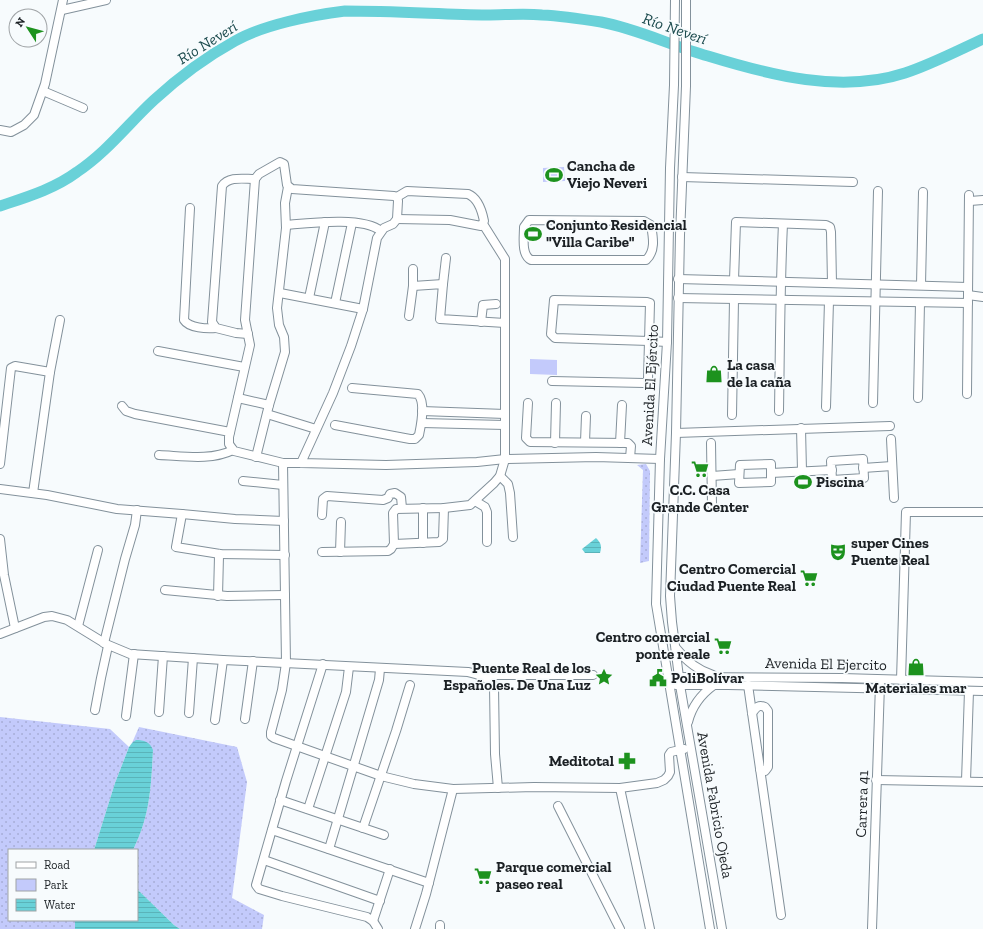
<svg xmlns="http://www.w3.org/2000/svg" width="983" height="929" viewBox="0 0 983 929" font-family="'Zilla Slab',serif">
<style>
.green{fill:url(#green-dots)}
.pitch{fill:#c3cafb}
.water{fill:url(#water-rules)}
.lines{fill:none;stroke-linecap:round;stroke-linejoin:round}
.river{stroke:#69d1d8;stroke-width:11}
.minor-casing{stroke:#83919b;stroke-width:10}
.minor{stroke:#fff;stroke-width:8}
.labels{text-anchor:middle;stroke-width:3.5;stroke-linejoin:round;paint-order:stroke}
.poi-label{font-size:15px;font-weight:bold;fill:#1b2024;stroke:#f7fbfd;text-anchor:start}
.street-label{font-size:15px;fill:#1b2024;stroke:#f7fbfd}
.water-label{font-size:16px;font-style:italic;fill:#1b4a4d;stroke:#f7fbfd}
</style>
<defs>
<pattern id="green-dots" width="8" height="8" patternUnits="userSpaceOnUse"><rect width="8" height="8" fill="#c3cafb"/><path d="M2 2h.1M6 6h.1" fill="none" stroke="#a7add7" stroke-width="1.8" stroke-linecap="round"/></pattern>
<pattern id="water-rules" width="6" height="5" patternUnits="userSpaceOnUse"><rect width="6" height="5" fill="#69d1d8"/><path d="M0 2.5h6" fill="none" stroke="#5ab3b9"/></pattern>
</defs>
<rect width="100%" height="100%" fill="#f7fbfd"/>
<g class="green">
<path d="M646,464l4,7 -1,90 -9,2 3,-93 -6,-5z"/>
<path d="M0,717l110,12 19,18 -14,36 -21,67h-85v70h66v9h-75z"/>
<path d="M139,727l98,20 10,35 -15,116 32,17 -2,14h-82l-6,-4 -37,-36v-39h-4c17,-34 18,-62 20,-100l-21,-7z"/>
</g>
<g class="pitch">
<path d="M564,167l1,14 -22,1v-14z"/>
<path d="M530,359l27,1v15l-27,-1z"/>
</g>
<g class="water">
<path d="M596,538c5,5 6,8 4,15h-15l-3,-4z"/>
<path d="M136,740c8,0 14,2 17,10 -2,38 -3,66 -20,100h-39l21,-67 14,-36 3,-4z"/>
<path d="M137,889l37,36 6,4h-105v-9h62z"/>
</g>
<g class="lines">
<path class="river" d="M0,206c27,-9 54,-17 77,-34 30,-20 51,-48 77,-72 24,-22 52,-43 81,-59 28,-16 77,-26 110,-30 47,0 94,3 142,4 18,0 37,-2 55,0 20,1 40,4 59,7 37,7 71,24 107,34 62,19 133,38 197,17 25,-8 54,-23 78,-34"/>
<g class="minor-casing">
<g id="minor">
<path d="M675,0l-1,85 -4,83 -3,174 -7,117 -4,145 54,325"/>
<path d="M686,0v86l-6,149 -4,198 -6,163 2,26 8,63 42,244"/>
<path d="M62,10l44,-10"/>
<path d="M43,91l40,17"/>
<path d="M0,130l11,2 13,-7 10,-10 11,-31 18,-84"/>
<path d="M682,177l171,5"/>
<path d="M397,197l10,-6 61,3c10,4 14,17 16,27l-3,5 -31,-6 -53,-1"/>
<path d="M970,201l13,-1"/>
<path d="M190,208l-6,112c5,8 23,9 32,8"/>
<path d="M529,220l115,1 7,4c2,12 5,26 -5,35h-115c-10,-5 -7,-23 -7,-33z"/>
<path d="M286,225c23,-2 77,-9 95,6"/>
<path d="M678,279l290,8"/>
<path d="M734,280l2,-58 90,3 4,2 1,5 1,51"/>
<path d="M443,284l3,-26"/>
<path d="M921,285l2,-93"/>
<path d="M413,286l30,-2 -3,35 65,4"/>
<path d="M280,293l83,16"/>
<path d="M968,295l15,2"/>
<path d="M309,298l16,-76"/>
<path d="M678,298l290,5"/>
<path d="M554,300l93,2 3,1 -1,38 -94,-3 -4,-4z"/>
<path d="M335,303l17,-80"/>
<path d="M409,316l4,-30v-17"/>
<path d="M481,322l2,-17 13,-1"/>
<path d="M248,334l-12,-1 -20,-5 -4,-6 10,-136c7,-10 21,-7 33,-7"/>
<path d="M158,351l86,16"/>
<path d="M552,381l92,2 3,-1 1,-3 1,-38 18,1"/>
<path d="M967,394l2,-199"/>
<path d="M238,398l31,7"/>
<path d="M918,398l2,-95"/>
<path d="M528,403l-2,35 4,4 98,1 3,3 -1,12"/>
<path d="M873,403l5,-212"/>
<path d="M122,406l4,5 9,3 95,18"/>
<path d="M826,407l3,-106"/>
<path d="M422,411l83,3"/>
<path d="M779,411c1,-62 1,-124 4,-187"/>
<path d="M267,414l49,15"/>
<path d="M732,415l2,-115"/>
<path d="M422,423l83,2"/>
<path d="M335,425l75,14h5l4,-4c2,-10 7,-32 -1,-41l-66,-6"/>
<path d="M801,428l1,43"/>
<path d="M676,433l214,-7"/>
<path d="M891,439l3,59"/>
<path d="M585,442l1,-26"/>
<path d="M555,443l1,-40"/>
<path d="M620,443l2,-38"/>
<path d="M711,443l1,62"/>
<path d="M159,455c24,1 52,6 74,-5"/>
<path d="M256,457l13,-52 16,-53 -1,-15 -5,-12 -2,-17 9,-80 -1,-25 3,-16"/>
<path d="M863,459l1,19 -32,2 -1,-19z"/>
<path d="M283,463l3,200 -4,27 -11,42v4l3,2 107,38 33,8 39,5 81,-2 86,1 37,-5 7,-3 4,-4 2,-4 -1,-17 2,-3 13,-3"/>
<path d="M301,463l32,-70 18,-47 12,-37 14,-71 7,-10 9,-4 4,-5 1,-18 -1,-4 -3,-1 -102,-7 -5,-4 -3,-21 -4,-2 -21,12 -4,5 -10,141 5,25 -21,92v7l5,7 49,12h18l85,2 91,-3 28,-3 91,-2 64,2"/>
<path d="M0,464l11,-96 4,-2 35,6"/>
<path d="M771,464v18l-32,1 1,-18z"/>
<path d="M863,468l29,-2"/>
<path d="M771,473l61,-3"/>
<path d="M500,476l8,8 2,9 3,44"/>
<path d="M712,476l27,-2"/>
<path d="M243,481l40,4"/>
<path d="M0,489l47,6 70,14 65,5 53,5 49,2"/>
<path d="M33,493l17,-121 10,-52"/>
<path d="M475,501l10,6 2,5v30"/>
<path d="M423,508v35"/>
<path d="M182,514l-6,33 44,7 65,1"/>
<path d="M322,515l1,-16 4,-3 56,4 5,-2 2,-4 5,-1 6,4 1,11"/>
<path d="M0,539l4,36 11,53"/>
<path d="M394,544l45,-2 4,-3 1,-31"/>
<path d="M322,552l66,-1 3,-2 3,-5 -1,-31 3,-4 48,-1 26,-3 24,-22 6,-7 5,-17v-200l-22,-35"/>
<path d="M340,552l1,-30"/>
<path d="M165,590l62,6 58,-1"/>
<path d="M218,596l1,-40 1,-2"/>
<path d="M78,626l20,-76"/>
<path d="M0,634l44,-17 8,-1 15,4 39,24 24,10 93,6 245,12c10,2 20,5 26,14l1,68 3,34"/>
<path d="M104,643l21,-84 10,-34 2,-15"/>
<path d="M676,648c10,13 21,22 37,27"/>
<path d="M323,664l-37,117 -30,104 3,4 23,7 85,21 6,4 5,8"/>
<path d="M485,677l10,-2h98"/>
<path d="M674,677l168,1 141,4"/>
<path d="M901,680l5,-168h77"/>
<path d="M676,685h52l255,6"/>
<path d="M748,685l33,230"/>
<path d="M95,710l6,-32 7,-32"/>
<path d="M159,712l4,-56"/>
<path d="M189,713l4,-55"/>
<path d="M752,713c4,-5 6,-9 13,-6l3,4v56l-3,4 -5,-2"/>
<path d="M126,716l8,-62"/>
<path d="M245,719l8,-58"/>
<path d="M215,720l8,-60"/>
<path d="M688,722c4,-16 12,-27 26,-37"/>
<path d="M876,780l107,2"/>
<path d="M966,781l3,-90"/>
<path d="M620,788l30,141"/>
<path d="M280,800l104,35"/>
<path d="M558,806l62,123"/>
<path d="M308,809l38,-117 3,-25"/>
<path d="M363,828l33,-97 14,-46"/>
<path d="M272,830l157,53"/>
<path d="M329,849l50,-169 1,-11"/>
<path d="M264,860l116,41"/>
<path d="M373,921l17,-52"/>
<path d="M415,929l11,-35 27,-105"/>
<path d="M440,929v-4"/>
<path d="M872,929l8,-245"/>
</g>
</g>
<use href="#minor" class="minor"/>
</g>
<defs>
<g id="stadium-bare" transform="scale(1.38)"><path d="M0-5a6.5 5 0 1 0 0 10a6.5 5 0 1 0 0-10ZM-3.5-1.8h7v3.6h-7Z" fill="#1d921e" stroke="#f7fbfd" stroke-width="2.5" paint-order="stroke"/></g>
<g id="shop-bare" transform="scale(1.38)"><path d="M-5-2.5h2.3a2.7 3.5 0 0 1 5.4 0H5L5.5 6h-11ZM-1.5-2.5h3a1.5 2.3 0 0 0-3 0Z" fill="#1d921e" stroke="#f7fbfd" stroke-width="2.5" paint-order="stroke"/></g>
<g id="supermarket-bare" transform="scale(1.38)"><path d="M-6-5.5h2.5l.6 2H6L4.5 2H-2.5L-4.4-4H-6ZM-1.5 3.2a1.3 1.3 0 1 0 .1 0ZM3 3.2a1.3 1.3 0 1 0 .1 0Z" fill="#1d921e" stroke="#f7fbfd" stroke-width="2.5" paint-order="stroke"/></g>
<g id="theatre-bare" transform="scale(1.38)"><path d="M-5-5.5Q0-4 5-5.5V0Q5 5 0 6Q-5 5-5 0ZM-3.3-2.5H-1v1.5H-3.3ZM1-2.5H3.3v1.5H1ZM-2.8 1Q0 5.5 2.8 1Z" fill="#1d921e" stroke="#f7fbfd" stroke-width="2.5" paint-order="stroke"/></g>
<g id="sight-bare" transform="scale(1.38)"><path d="M0-6L1.8-2.2L6-1.7L2.9 1.2L3.7 5.4L0 3.3L-3.7 5.4L-2.9 1.2L-6-1.7L-1.8-2.2Z" fill="#1d921e" stroke="#f7fbfd" stroke-width="2.5" paint-order="stroke"/></g>
<g id="civic-bare" transform="scale(1.38)"><path d="M-.6-6.5H3V-4.5H.6V-3L4-1V1h2V6H-6V1h2V-1L-.6-3ZM-1.2 2.5V6h2.4V2.5Z" fill="#1d921e" stroke="#f7fbfd" stroke-width="2.5" paint-order="stroke"/></g>
<g id="pharmacy-bare" transform="scale(1.38)"><path d="M-2-6h4v4h4v4h-4v4h-4v-4h-4v-4h4Z" fill="#1d921e" stroke="#f7fbfd" stroke-width="2.5" paint-order="stroke"/></g>
</defs>
<g fill-rule="evenodd">
<use href="#stadium-bare" x="554" y="175"/>
<use href="#stadium-bare" x="533" y="234"/>
<use href="#shop-bare" x="714" y="374"/>
<use href="#supermarket-bare" x="700" y="469"/>
<use href="#stadium-bare" x="803" y="482"/>
<use href="#theatre-bare" x="838" y="552"/>
<use href="#supermarket-bare" x="809" y="578"/>
<use href="#supermarket-bare" x="723" y="646"/>
<use href="#shop-bare" x="916" y="667"/>
<use href="#sight-bare" x="604" y="677"/>
<use href="#civic-bare" x="658" y="678"/>
<use href="#pharmacy-bare" x="627" y="761"/>
<use href="#supermarket-bare" x="483" y="876"/>
</g>
<g class="labels">
<g class="poi-label">
<text x="567" y="171">Cancha de<tspan x="567" dy="17">Viejo Neveri</tspan></text>
<text x="546" y="230">Conjunto Residencial<tspan x="546" dy="17">"Villa Caribe"</tspan></text>
<text x="727" y="370">La casa<tspan x="727" dy="17">de la caña</tspan></text>
<text x="816" y="487">Piscina</text>
<text x="700" y="495" text-anchor="middle">C.C. Casa<tspan x="700" dy="17">Grande Center</tspan></text>
<text x="851" y="548">super Cines<tspan x="851" dy="17">Puente Real</tspan></text>
<text x="796" y="574" text-anchor="end">Centro Comercial<tspan x="796" dy="17">Ciudad Puente Real</tspan></text>
<text x="710" y="642" text-anchor="end">Centro comercial<tspan x="710" dy="17">ponte reale</tspan></text>
<text x="591" y="673" text-anchor="end">Puente Real de los<tspan x="591" dy="17">Españoles. De Una Luz</tspan></text>
<text x="671" y="683">PoliBolívar</text>
<text x="916" y="693" text-anchor="middle">Materiales mar</text>
<text x="614" y="766" text-anchor="end">Meditotal</text>
<text x="496" y="872">Parque comercial<tspan x="496" dy="17">paseo real</tspan></text>
</g>
<g class="street-label">
<text transform="translate(650 385) rotate(-87)" y="5">Avenida El Ejército</text>
<text transform="translate(826 664) rotate(1)" y="5">Avenida El Ejercito</text>
<text transform="translate(862 804) rotate(-88)" y="5">Carrera 41</text>
<text transform="translate(715 805) rotate(80)" y="5">Avenida Fabricio Ojeda</text>
</g>
<g class="water-label">
<text transform="translate(675 28) rotate(19)" y="6">Río Neverí</text>
<text transform="translate(207 42) rotate(-32)" y="6">Río Neverí</text>
</g>
</g>
<rect x="8" y="849" width="130" height="72" fill="#f7fbfd" stroke="#9fa3a6"/>
<rect x="16" y="862" width="20" height="6" fill="#ffffff" stroke="#9fa3a6"/>
<text x="44" y="869" font-size="12" fill="#1b2024">Road</text>
<rect x="16" y="879" width="20" height="12" fill="#c3cafb" stroke="#9fa3a6"/>
<text x="44" y="889" font-size="12" fill="#1b2024">Park</text>
<rect x="16" y="899" width="20" height="12" fill="url(#water-rules)" stroke="#9fa3a6"/>
<text x="44" y="909" font-size="12" fill="#1b2024">Water</text>
<g transform="translate(28 28) rotate(306)"><circle r="19" fill="#f7fbfd" stroke="#9fa3a6"/>
<path d="M0-3L7 15L0 10L-7 15Z" fill="#1d921e"/>
<text y="-6" font-size="11" font-weight="bold" text-anchor="middle" fill="#1b2024">N</text>
</g>
</svg>
